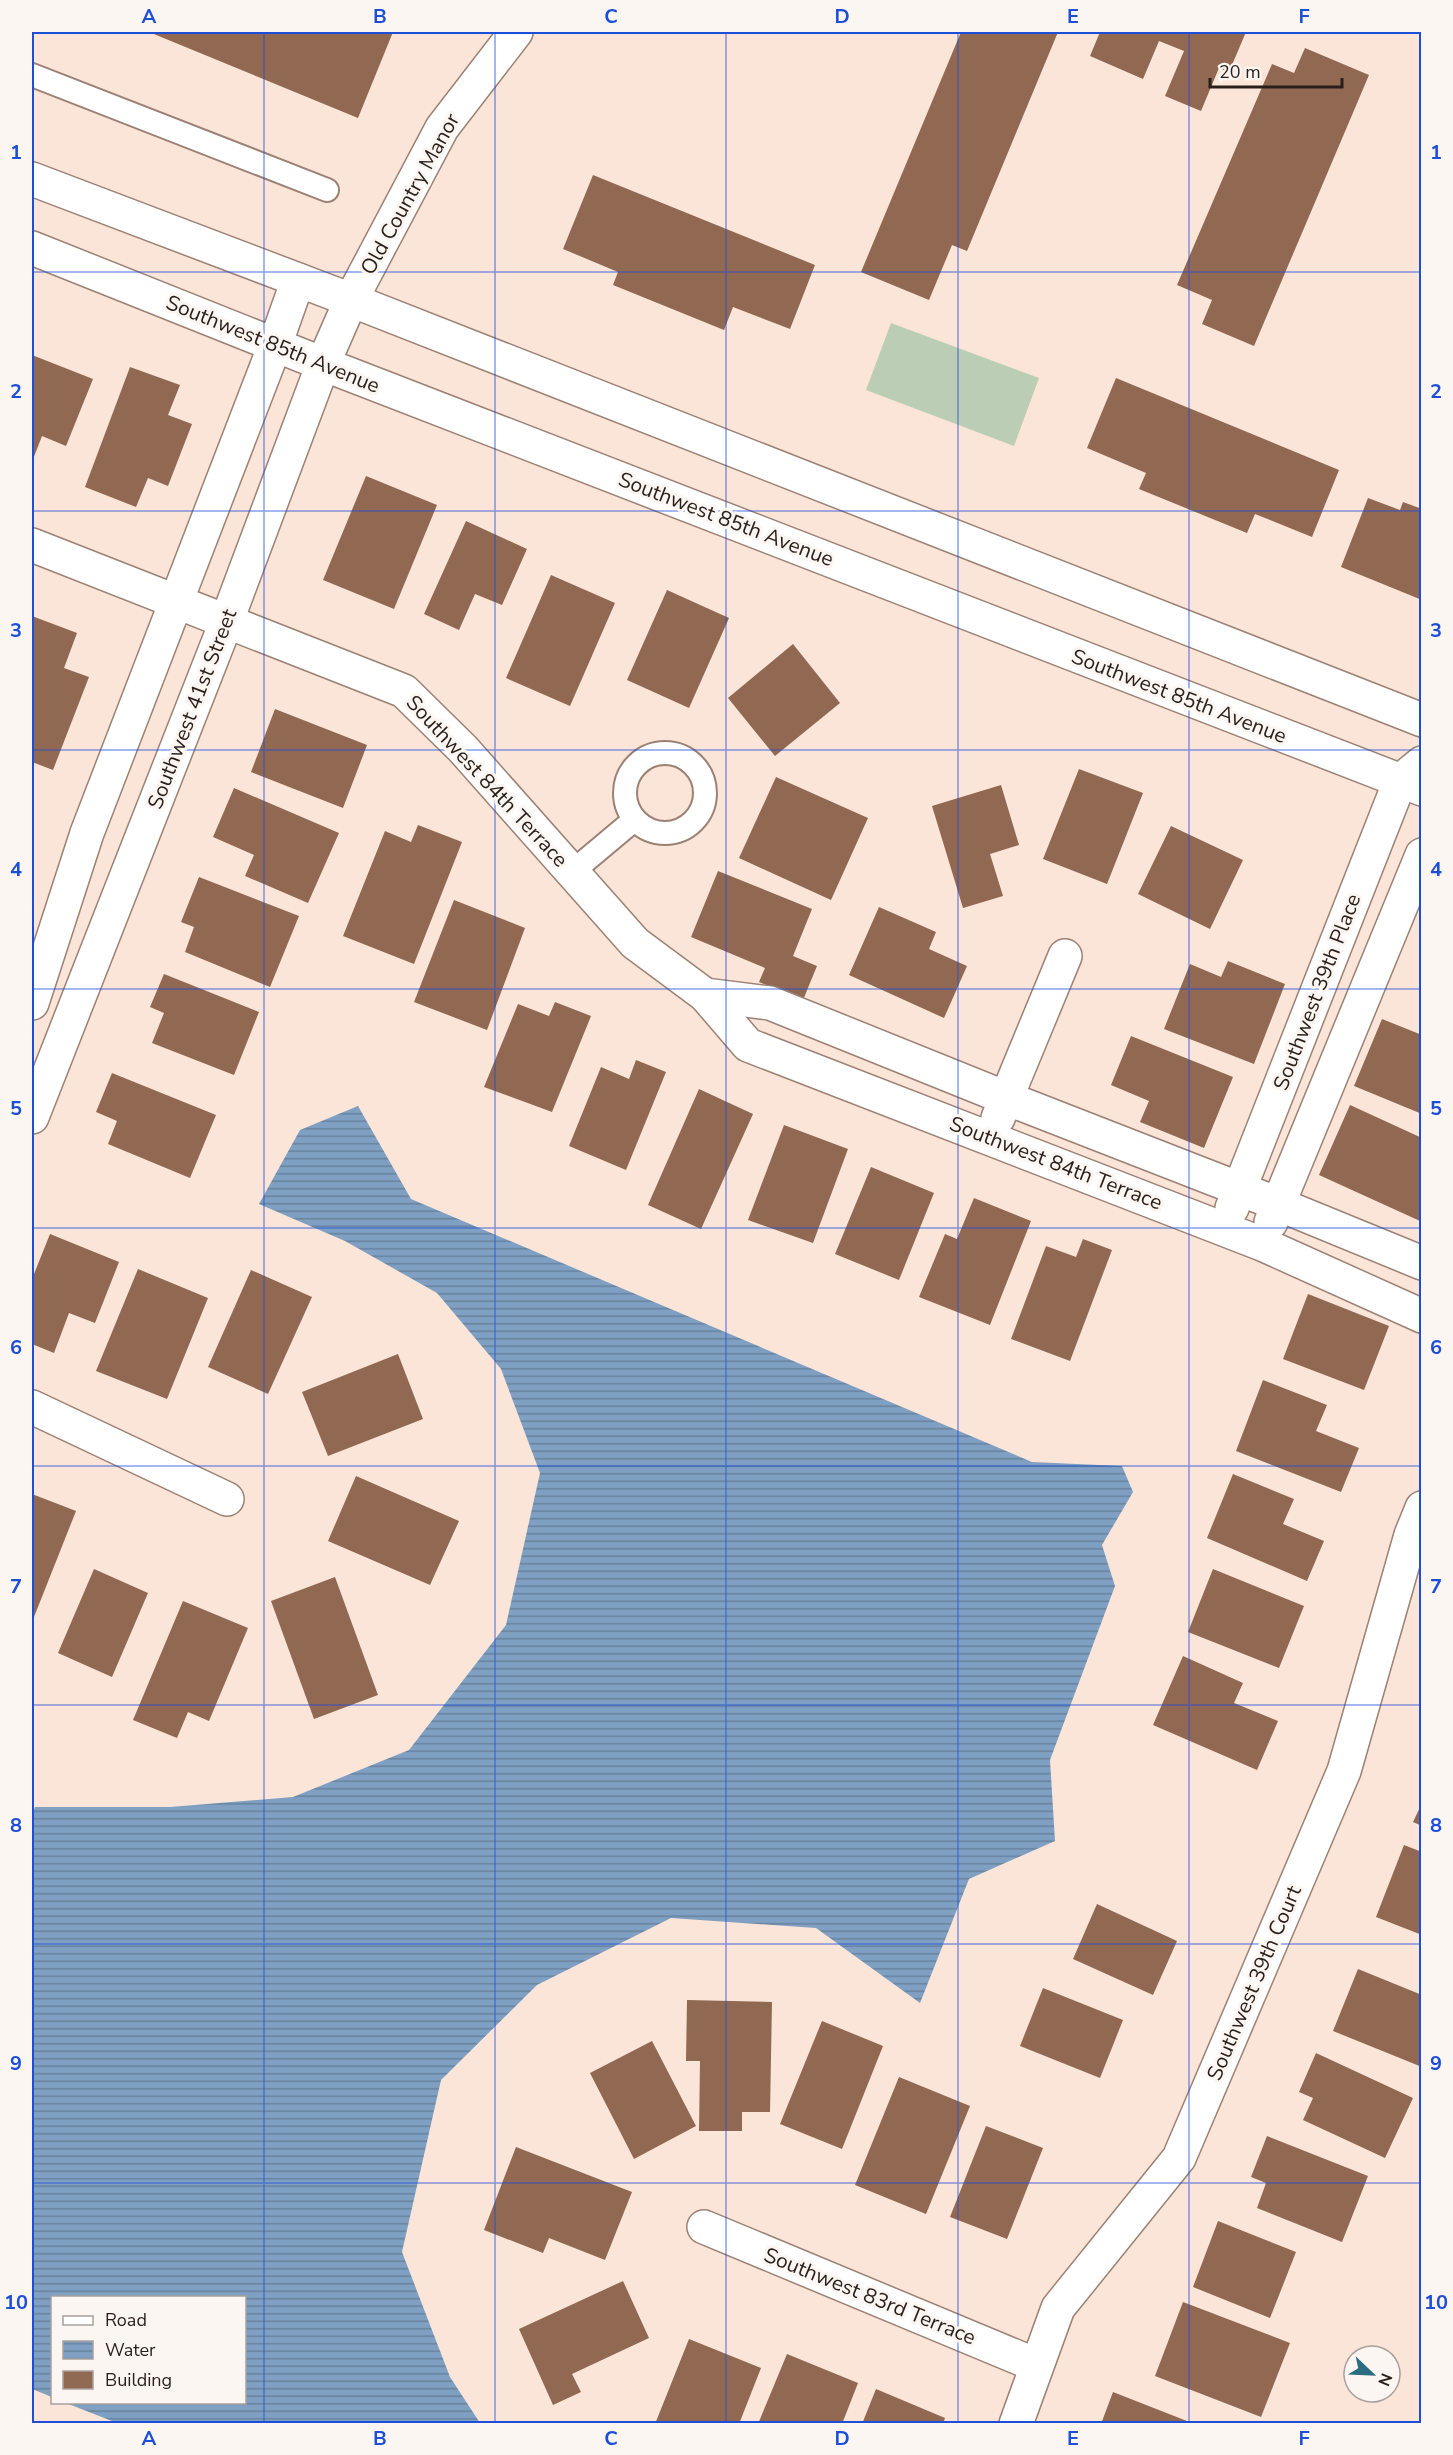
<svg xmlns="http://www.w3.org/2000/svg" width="1453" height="2455" viewBox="0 0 1453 2455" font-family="'Nunito Sans',sans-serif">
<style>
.pitch{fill:#bbceb5}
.water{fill:url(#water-rules)}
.building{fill:#916851}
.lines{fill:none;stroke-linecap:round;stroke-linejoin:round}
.lane-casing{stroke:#9b8274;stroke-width:26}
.street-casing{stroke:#9b8274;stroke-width:36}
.lane{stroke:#fff;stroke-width:22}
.street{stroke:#fff;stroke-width:33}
.grid{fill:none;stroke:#1d4ed8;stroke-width:1.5;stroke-opacity:0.55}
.labels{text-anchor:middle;stroke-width:6;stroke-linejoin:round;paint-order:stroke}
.street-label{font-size:21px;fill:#291f1a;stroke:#fcf6f3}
.neatline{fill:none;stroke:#1d4ed8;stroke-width:2}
.grid-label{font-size:20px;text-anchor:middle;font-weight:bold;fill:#1d4ed8}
</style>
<defs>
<pattern id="water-rules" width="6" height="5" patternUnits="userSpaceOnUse" patternTransform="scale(1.5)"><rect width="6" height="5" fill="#7fa0c2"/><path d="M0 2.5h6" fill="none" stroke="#68829d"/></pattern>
</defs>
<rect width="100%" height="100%" fill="#fbe5d8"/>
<path class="pitch" d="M891,323l148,55 -25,68 -148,-56z"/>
<path class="water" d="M358,1106l53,93 621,263 90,4 11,26 -31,53 13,41 -65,174 5,81 -86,38 -49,124 -104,-75 -145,-10 -134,67 -96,95 -39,172 48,125 30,46h-363l-51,-20 178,-1v-104h-192v99l-20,-8v-574l3,-8h135l123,-10 116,-47 97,-125 34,-152 -39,-104 -64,-76 -92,-52 -86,-37 41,-74z"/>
<g class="building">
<path d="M149,32h244l-35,86z"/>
<path d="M961,32h97l-91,219 -15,-6 -23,55 -68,-28z"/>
<path d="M1100,32h146l-17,40 -10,-4 -18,43 -36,-15 19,-45 -25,-10 -16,38 -53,-23z"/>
<path d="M1305,48l64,27 -115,271 -52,-22 10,-24 -35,-15 95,-221 22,9z"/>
<path d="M593,175l222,90 -25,64 -57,-22 -9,23 -111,-45 5,-13 -55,-23z"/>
<path d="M32,355l61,24 -27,67 -24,-10 -10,26z"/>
<path d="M130,367l50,18 -12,30 24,9 -24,62 -20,-8 -12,29 -51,-20z"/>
<path d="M1116,378l223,92 -27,67 -57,-23 -8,19 -108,-44 7,-16 -59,-25z"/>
<path d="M366,476l71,29 -43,104 -71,-29z"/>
<path d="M1368,498l32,12 3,-8 19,7v91l-81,-33z"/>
<path d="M466,521l61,28 -25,56 -27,-11 -16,36 -35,-16z"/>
<path d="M551,575l64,28 -45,103 -64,-28z"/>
<path d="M667,590l62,28 -40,90 -62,-28z"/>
<path d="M32,616l45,17 -13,35 25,9 -36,93 -21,-8z"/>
<path d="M793,644l47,59 -65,53 -47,-58z"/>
<path d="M275,709l92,36 -24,63 -92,-36z"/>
<path d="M1079,769l64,24 -36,91 -64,-25z"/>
<path d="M776,777l92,41 -37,82 -92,-42z"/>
<path d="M1001,785l18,60 -29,9 13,42 -40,12 -31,-102z"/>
<path d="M234,788l105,45 -31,70 -63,-27 9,-21 -41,-18z"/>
<path d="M418,825l44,17 -48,122 -71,-28 42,-105 26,11z"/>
<path d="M1171,826l72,34 -33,69 -72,-35z"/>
<path d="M718,871l94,38 -19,47 24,10 -14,34 -44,-18 6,-14 -74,-31z"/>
<path d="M199,877l100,39 -29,71 -85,-35 9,-25 -13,-5z"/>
<path d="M454,900l71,28 -38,102 -73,-28z"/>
<path d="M879,907l57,25 -7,17 38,17 -23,52 -95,-43z"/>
<path d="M1228,961l57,23 -31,80 -90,-35 26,-65 31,13z"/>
<path d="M164,974l95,38 -25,63 -82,-32 12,-30 -14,-6z"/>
<path d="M555,1002l36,14 -39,96 -68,-25 34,-83 31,12z"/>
<path d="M1382,1019l40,16v79l-68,-28z"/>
<path d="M1131,1036l102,41 -29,71 -64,-26 9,-21 -38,-16z"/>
<path d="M636,1060l30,12 -40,98 -57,-24 32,-79 28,12z"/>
<path d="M112,1073l104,42 -26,63 -82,-34 9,-23 -21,-9z"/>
<path d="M699,1089l54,25 -52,115 -53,-24z"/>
<path d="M1350,1105l72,33 -2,83 -101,-46z"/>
<path d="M784,1125l64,24 -35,94 -65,-23z"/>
<path d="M871,1167l63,26 -35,87 -64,-26z"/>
<path d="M974,1198l57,23 -41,104 -71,-28 26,-63 12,5z"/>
<path d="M50,1234l69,28 -24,61 -26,-10 -15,40 -22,-9v-65z"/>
<path d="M1083,1239l29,11 -42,111 -59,-22 35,-93 30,11z"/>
<path d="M138,1269l70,29 -41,101 -71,-28z"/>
<path d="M251,1270l61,27 -44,97 -60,-27z"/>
<path d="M1308,1294l81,32 -25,64 -81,-31z"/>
<path d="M398,1354l25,65 -95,37 -26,-64z"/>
<path d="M1263,1380l64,25 -11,26 43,17 -18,44 -105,-41z"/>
<path d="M1233,1474l61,25 -11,25 41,17 -17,40 -100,-43z"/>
<path d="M356,1476l103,45 -29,64 -102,-44z"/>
<path d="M32,1494l44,17 -44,111z"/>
<path d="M94,1569l54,24 -36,84 -54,-24z"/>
<path d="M1213,1569l91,37 -25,62 -91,-36z"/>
<path d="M335,1577l43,118 -64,24 -43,-118z"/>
<path d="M183,1601l65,27 -39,93 -21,-9 -11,26 -44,-18z"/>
<path d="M1183,1656l60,27 -9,20 44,18 -21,49 -104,-45z"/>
<path d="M1422,1803v23l-9,-4z"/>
<path d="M1404,1845l18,7v83l-46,-18z"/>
<path d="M1097,1904l80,37 -24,54 -80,-36z"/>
<path d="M1358,1969l64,26v72l-89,-36z"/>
<path d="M1043,1988l80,32 -23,58 -80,-32z"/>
<path d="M687,2000l85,2 -2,110h-28v19h-43l1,-70h-14z"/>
<path d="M822,2021l61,25 -41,103 -62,-25z"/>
<path d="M652,2041l44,85 -62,33 -44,-86z"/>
<path d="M1316,2053l97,45 -28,60 -82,-38 10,-22 -14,-6z"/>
<path d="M899,2077l71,29 -44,108 -71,-29z"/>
<path d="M986,2126l57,22 -36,91 -57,-22z"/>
<path d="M1267,2136l101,40 -26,66 -85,-34 9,-25 -15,-6z"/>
<path d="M516,2147l116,45 -27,68 -56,-22 -6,15 -59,-23z"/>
<path d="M1218,2221l78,31 -26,66 -77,-31z"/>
<path d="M623,2281l26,57 -77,36 9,18 -28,13 -34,-76z"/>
<path d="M1183,2302l107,41 -29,74 -106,-41z"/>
<path d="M689,2339l72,29 -22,56h-84z"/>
<path d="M787,2354l71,29 -16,41h-84z"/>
<path d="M876,2389l69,29 -2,6h-81z"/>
<path d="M1113,2392l79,31v1h-91z"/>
</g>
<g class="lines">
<g class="lane-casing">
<g id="lane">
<path d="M32,75l295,115"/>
<circle cx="665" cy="793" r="40"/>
<path d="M572,872l62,-52"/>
</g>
</g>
<g class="street-casing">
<g id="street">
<path d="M32,179l319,121 1071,420"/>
<path d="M32,248l291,116 1099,425"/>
<path d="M32,545l372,146 59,58 172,194 70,52 43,50 514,199 160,72"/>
<path d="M705,995l65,8 236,95 272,106 144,59"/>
<path d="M32,1003l55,-170 188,-488 23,-65"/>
<path d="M32,1117l195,-497 96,-256 28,-64 91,-172 74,-96"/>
<path d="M998,1118l67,-162"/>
<path d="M1232,1208l168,-427 22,-18"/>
<path d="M1271,1222l151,-367"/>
<path d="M32,1407l195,92"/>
<path d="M704,2227l332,138"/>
<path d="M1016,2424l42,-116 121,-150 165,-387 67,-236 11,-27"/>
</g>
</g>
<use href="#lane" class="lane"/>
<use href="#street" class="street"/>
</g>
<path class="grid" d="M264,32v2392M495,32v2392M726,32v2392M958,32v2392M1189,32v2392M32,272h1390M32,511h1390M32,750h1390M32,989h1390M32,1228h1390M32,1466h1390M32,1705h1390M32,1944h1390M32,2183h1390"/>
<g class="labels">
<g class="street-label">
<text transform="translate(410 194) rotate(-61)" y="7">Old Country Manor</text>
<text transform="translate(273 344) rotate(22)" y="7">Southwest 85th Avenue</text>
<text transform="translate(726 519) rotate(21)" y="7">Southwest 85th Avenue</text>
<text transform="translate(1179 696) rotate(21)" y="7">Southwest 85th Avenue</text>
<text transform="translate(192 709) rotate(-69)" y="7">Southwest 41st Street</text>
<text transform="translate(487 781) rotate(47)" y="7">Southwest 84th Terrace</text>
<text transform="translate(1317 992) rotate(-69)" y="7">Southwest 39th Place</text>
<text transform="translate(1056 1163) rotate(21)" y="7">Southwest 84th Terrace</text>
<text transform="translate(1254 1983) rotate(-67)" y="7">Southwest 39th Court</text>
<text transform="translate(870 2296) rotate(22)" y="7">Southwest 83rd Terrace</text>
</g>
</g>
<rect width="1453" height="2455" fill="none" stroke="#fcf6f3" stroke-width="66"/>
<rect x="51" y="2296" width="195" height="108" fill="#fcf6f3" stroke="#a8a09c" stroke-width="1.5"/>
<rect x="63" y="2316" width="30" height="9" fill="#ffffff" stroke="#a8a09c" stroke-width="1.5"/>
<text x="105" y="2326" font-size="18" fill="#291f1a">Road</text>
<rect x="63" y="2341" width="30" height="18" fill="url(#water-rules)" stroke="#a8a09c" stroke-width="1.5"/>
<text x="105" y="2356" font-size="18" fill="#291f1a">Water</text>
<rect x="63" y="2371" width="30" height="18" fill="#916851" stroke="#a8a09c" stroke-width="1.5"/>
<text x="105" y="2386" font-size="18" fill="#291f1a">Building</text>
<g transform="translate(1372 2374) rotate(113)"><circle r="28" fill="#fcf6f3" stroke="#a8a09c" stroke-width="1.5"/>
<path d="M0-4.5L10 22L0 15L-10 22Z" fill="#2b6d80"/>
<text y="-9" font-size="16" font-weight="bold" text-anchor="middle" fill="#291f1a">N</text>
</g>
<path d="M1210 78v9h132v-9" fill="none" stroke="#291f1a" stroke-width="3"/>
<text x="1219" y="78" font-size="18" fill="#291f1a" stroke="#fcf6f3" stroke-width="4.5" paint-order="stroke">20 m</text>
<rect x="33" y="33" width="1387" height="2389" class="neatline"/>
<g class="grid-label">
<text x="149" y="23">A</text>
<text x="380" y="23">B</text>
<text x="611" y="23">C</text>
<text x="842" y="23">D</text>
<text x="1073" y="23">E</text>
<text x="1304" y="23">F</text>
<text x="16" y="159">1</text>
<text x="1436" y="159">1</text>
<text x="16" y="398">2</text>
<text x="1436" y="398">2</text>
<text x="16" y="637">3</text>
<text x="1436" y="637">3</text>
<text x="16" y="876">4</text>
<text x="1436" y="876">4</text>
<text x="16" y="1115">5</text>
<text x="1436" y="1115">5</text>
<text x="16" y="1354">6</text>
<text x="1436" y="1354">6</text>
<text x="16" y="1593">7</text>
<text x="1436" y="1593">7</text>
<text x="16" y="1832">8</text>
<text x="1436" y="1832">8</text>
<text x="16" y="2070">9</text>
<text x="1436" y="2070">9</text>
<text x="16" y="2309">10</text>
<text x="1436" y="2309">10</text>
<text x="149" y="2445">A</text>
<text x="380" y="2445">B</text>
<text x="611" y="2445">C</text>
<text x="842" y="2445">D</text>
<text x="1073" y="2445">E</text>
<text x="1304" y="2445">F</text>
</g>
</svg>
